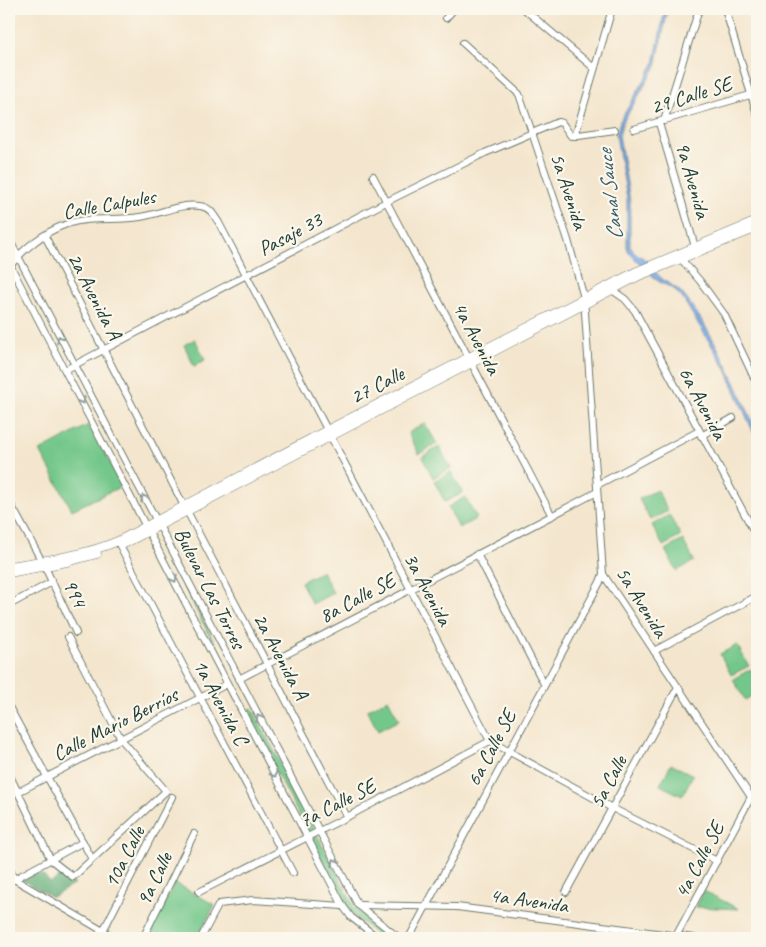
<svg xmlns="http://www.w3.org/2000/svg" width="766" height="947" viewBox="0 0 766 947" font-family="Caveat,sans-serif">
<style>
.green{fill:#73c78a;stroke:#49825f}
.forest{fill:#5eac76;stroke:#3e7455}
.water{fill:#7eace8;stroke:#4e748e}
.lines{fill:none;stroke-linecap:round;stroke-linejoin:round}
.minor-casing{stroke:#6a786a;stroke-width:8}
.major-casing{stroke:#6a786a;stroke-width:9}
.minor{stroke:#fff;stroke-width:6}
.major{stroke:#fff;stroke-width:8}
.oneway{stroke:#8f9e9a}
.labels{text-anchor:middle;stroke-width:4.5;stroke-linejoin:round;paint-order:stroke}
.street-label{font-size:21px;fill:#1f3d34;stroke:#fbf7ec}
.water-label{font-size:22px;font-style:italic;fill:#3c5e6a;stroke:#fbf7ec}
</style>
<rect width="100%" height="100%" fill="#fbf7ec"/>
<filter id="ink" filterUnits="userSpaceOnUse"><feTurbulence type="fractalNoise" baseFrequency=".02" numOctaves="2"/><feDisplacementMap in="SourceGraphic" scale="10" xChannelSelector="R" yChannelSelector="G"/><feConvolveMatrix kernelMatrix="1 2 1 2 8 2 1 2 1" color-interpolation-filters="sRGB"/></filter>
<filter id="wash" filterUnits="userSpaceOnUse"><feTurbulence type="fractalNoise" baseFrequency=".0096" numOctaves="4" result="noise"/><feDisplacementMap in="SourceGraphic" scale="20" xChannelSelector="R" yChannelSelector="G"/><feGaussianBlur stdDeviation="1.12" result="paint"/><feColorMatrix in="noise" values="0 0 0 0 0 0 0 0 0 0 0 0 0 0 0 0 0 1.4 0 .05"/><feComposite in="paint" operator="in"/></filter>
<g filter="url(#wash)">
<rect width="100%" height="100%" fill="#f4e6ce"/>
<g class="green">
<path d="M195,339l10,21 -11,6 -10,-21z"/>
<path d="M425,423l12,21 -18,10 -11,-21z"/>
<path d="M90,424l32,62 -50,24 -32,-59z"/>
<path d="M439,447l12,21 -18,10 -11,-21z"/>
<path d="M451,472l12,21 -18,9 -11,-21z"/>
<path d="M657,490l11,21 -18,9 -11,-21z"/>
<path d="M465,497l12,21 -18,10 -11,-21z"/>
<path d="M669,515l12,21 -18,10 -11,-21z"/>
<path d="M683,540l11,21 -17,10 -12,-21z"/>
<path d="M163,542l64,124 -1,1 -65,-124z"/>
<path d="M322,571l11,22 -21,11 -11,-22z"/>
<path d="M737,645l12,21 -18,9 -11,-21z"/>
<path d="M751,669l6,12v12l-12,7 -12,-21z"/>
<path d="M388,699l11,21 -21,11 -11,-21z"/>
<path d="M252,708l102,199 40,31h-14l-30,-26 -105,-199z"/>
<path d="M671,764l22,11 -11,21 -22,-11z"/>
<path d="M175,883l40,22 -18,33h-40l-9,-5z"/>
<path d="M704,891l35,18 -43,-2z"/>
</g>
<path class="forest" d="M38,871l13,12 11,-9 13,10 -23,13 -30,-17z"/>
<path class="water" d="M665,9h3l-12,57 -33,56 -4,13 11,66v45c4,8 11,10 17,15 4,5 8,11 12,15 8,8 18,10 26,21 32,41 51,88 72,134v10l-32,-74 -42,-68 -9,-10 -16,-8 -29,-28 -2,-6v-49l-11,-63 4,-14 34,-57z"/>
</g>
<g filter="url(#ink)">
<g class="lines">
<g class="minor-casing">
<g id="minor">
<path d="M524,9l70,59"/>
<path d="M725,9l32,105"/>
<path d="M446,18l8,-9"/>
<path d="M463,43l56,51 49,146 16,58 19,276 148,223"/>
<path d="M664,121l35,-112"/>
<path d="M659,123l36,124"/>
<path d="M634,129l123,-36"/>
<path d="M575,136l37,-127"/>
<path d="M373,176l179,340"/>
<path d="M45,236l139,270"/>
<path d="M9,239l349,666 41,33"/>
<path d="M681,259l19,22 24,33 33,70"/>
<path d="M9,263l334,643 8,11 27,21"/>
<path d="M9,267c14,-18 35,-35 58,-43 23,-8 49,-3 73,-7 20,-3 40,-14 60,-11 10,1 14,9 19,17l271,518 122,67 105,53"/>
<path d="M612,290l13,9 10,12 122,226"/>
<path d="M65,370l321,-168 99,-49 73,-31 4,1 9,13 44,-6"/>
<path d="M701,436l32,-18"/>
<path d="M597,485l102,-54"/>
<path d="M9,501l36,66 31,66"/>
<path d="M187,511l160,306"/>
<path d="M120,546l173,327"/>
<path d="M477,554l67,130"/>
<path d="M9,605l43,-23"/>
<path d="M654,651l103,-55"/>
<path d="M239,679l358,-187"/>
<path d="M9,707l83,152"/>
<path d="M9,774l42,86 22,17 93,-86 -45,-52 -53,-102"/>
<path d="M18,792l209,-108"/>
<path d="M9,868l5,11 101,59"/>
<path d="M9,882l74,-40"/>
<path d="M199,892l148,-75 143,-76"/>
<path d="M566,892l112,-205"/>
<path d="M358,905l99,2 237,31"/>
<path d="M103,931l69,-134"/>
<path d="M143,938l51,-104"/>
<path d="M201,938l18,-34 34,-4 90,6"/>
<path d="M409,938l191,-356 3,-8"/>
<path d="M675,938l76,-141"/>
</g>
</g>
<g class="major-casing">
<g id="major">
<path d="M124,544l515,-268 118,-48"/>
<path d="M9,566c36,-6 74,-10 109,-25l209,-111 308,-158 122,-51"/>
<path d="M9,573l58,-11 30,-8"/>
</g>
</g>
<use href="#minor" class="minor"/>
<use href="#major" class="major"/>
</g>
<defs><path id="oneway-chevron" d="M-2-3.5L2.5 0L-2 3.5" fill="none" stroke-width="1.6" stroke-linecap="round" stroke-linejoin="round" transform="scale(1.25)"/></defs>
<g class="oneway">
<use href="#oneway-chevron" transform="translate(60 339) rotate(-117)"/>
<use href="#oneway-chevron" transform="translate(82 401) rotate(62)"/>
<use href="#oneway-chevron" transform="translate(144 498) rotate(-118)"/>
<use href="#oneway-chevron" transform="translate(174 579) rotate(63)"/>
<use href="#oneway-chevron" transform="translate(259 718) rotate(-118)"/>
<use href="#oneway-chevron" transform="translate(274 774) rotate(62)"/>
<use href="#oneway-chevron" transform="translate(335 862) rotate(-118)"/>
</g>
</g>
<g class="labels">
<g class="street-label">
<text transform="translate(691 95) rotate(-17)" y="7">29 Calle SE</text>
<text transform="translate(693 180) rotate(74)" y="7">9a Avenida</text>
<text transform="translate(569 191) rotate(72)" y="7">5a Avenida</text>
<text transform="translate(109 204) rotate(-10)" y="7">Calle Calpules</text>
<text transform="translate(290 234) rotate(-28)" y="7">Pasaje 33</text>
<text transform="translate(95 296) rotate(63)" y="7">2a Avenida A</text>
<text transform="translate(477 338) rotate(62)" y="7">4a Avenida</text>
<text transform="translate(377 385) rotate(-27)" y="7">27 Calle</text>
<text transform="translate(703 403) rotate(62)" y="7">6a Avenida</text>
<text transform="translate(210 588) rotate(63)" y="7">Bulevar Las Torres</text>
<text transform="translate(428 589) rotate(62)" y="7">3a Avenida</text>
<text transform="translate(75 593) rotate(64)" y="7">994</text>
<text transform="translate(357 598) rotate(-28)" y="7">8a Calle SE</text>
<text transform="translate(642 602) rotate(58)" y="7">5a Avenida</text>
<text transform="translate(281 656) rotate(62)" y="7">2a Avenida A</text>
<text transform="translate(221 702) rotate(62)" y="7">1a Avenida C</text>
<text transform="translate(115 724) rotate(-27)" y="7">Calle Mario Berríos</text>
<text transform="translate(491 748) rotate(-62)" y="7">6a Calle SE</text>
<text transform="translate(608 782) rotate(-62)" y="7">5a Calle</text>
<text transform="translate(337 803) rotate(-27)" y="7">7a Calle SE</text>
<text transform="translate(124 857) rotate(-63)" y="7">10a Calle</text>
<text transform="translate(699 860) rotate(-62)" y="7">4a Calle SE</text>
<text transform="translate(154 879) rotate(-64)" y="7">9a Calle</text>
<text transform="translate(529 900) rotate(8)" y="7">4a Avenida</text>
</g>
<g class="water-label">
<text transform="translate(609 195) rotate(-97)" y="8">Canal Sauce</text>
</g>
</g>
<rect width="766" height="947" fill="none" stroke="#fbf7ec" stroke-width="30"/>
</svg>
